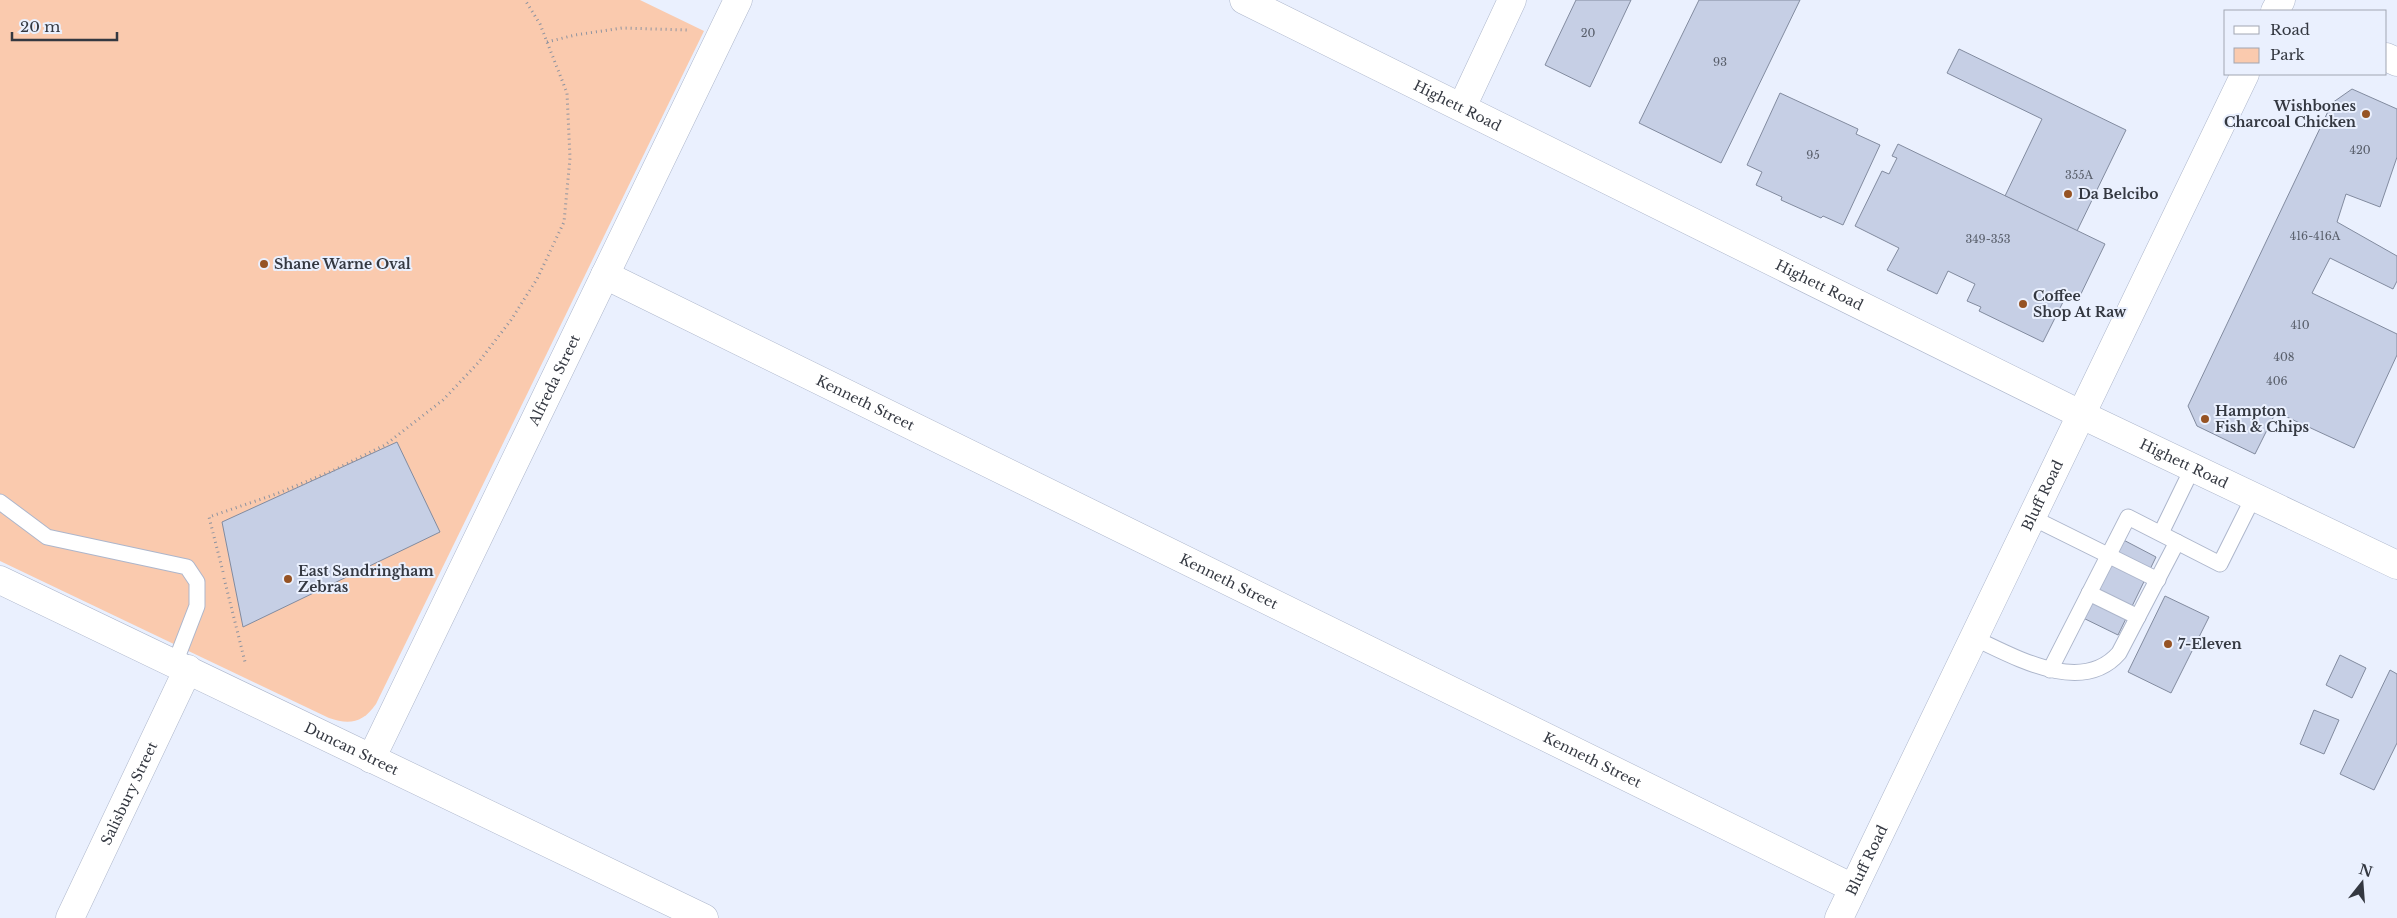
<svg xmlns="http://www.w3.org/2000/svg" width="2397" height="918" viewBox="0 0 2397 918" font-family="'Libre Baskerville',serif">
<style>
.green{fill:#facaae}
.building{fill:#c6cfe5;stroke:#828b9f}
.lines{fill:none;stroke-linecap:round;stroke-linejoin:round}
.lane-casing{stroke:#adb6cb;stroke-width:17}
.street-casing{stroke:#adb6cb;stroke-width:29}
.secondary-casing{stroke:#adb6cb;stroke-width:29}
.path{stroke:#8e939f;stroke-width:3;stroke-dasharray:1 4;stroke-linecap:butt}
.lane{stroke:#fff;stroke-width:15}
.street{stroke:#fff;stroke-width:28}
.secondary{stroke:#fff;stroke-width:28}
.poi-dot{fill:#965324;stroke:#eaf0fe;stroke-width:2}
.labels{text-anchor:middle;stroke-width:4;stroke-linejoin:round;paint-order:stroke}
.number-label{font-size:11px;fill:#585e6a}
.street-label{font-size:14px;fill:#343841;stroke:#eaf0fe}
.poi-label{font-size:14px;font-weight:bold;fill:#343841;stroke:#eaf0fe;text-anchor:start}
</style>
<rect width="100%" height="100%" fill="#eaf0fe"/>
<path class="green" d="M0,0h640l64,31 -328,673c-13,19 -27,21 -47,14l-329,-157z"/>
<g class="building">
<path d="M1576,0h55l-41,87 -45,-22z"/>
<path d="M1699,0h101l-79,163 -82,-40z"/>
<path d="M1959,49l167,81 -49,101 -72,-35 37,-77 -95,-46z"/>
<path d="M2352,89l45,20v48l-17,50 -34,-13 -9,28 60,34v25l-4,8 -63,-31 -18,35 85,41v21l-43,93 -78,-36 -21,42 -58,-28 -9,-20 144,-303z"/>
<path d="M1780,93l78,36 -2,5 24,11 -37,80 -20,-9 -2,2 -40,-18 1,-3 -26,-12 6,-13 -15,-7z"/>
<path d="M1898,144l207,100 -27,56 -11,-6 -24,48 -64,-31 2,-4 -14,-6 8,-17 -27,-13 -11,23 -50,-24 12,-22 -44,-22 27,-55 7,3 8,-16 -5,-2z"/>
<path d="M397,442l43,90 -197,95 -21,-105z"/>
<path d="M2114,535l42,22 -38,78 -43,-21z"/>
<path d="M2165,596l44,21 -38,76 -43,-21z"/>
<path d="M2340,655l26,13 -14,30 -26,-13z"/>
<path d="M2390,670l7,4v69l-23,47 -34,-16z"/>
<path d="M2314,710l25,10 -15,34 -24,-10z"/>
</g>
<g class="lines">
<g class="lane-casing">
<g id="lane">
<path d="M0,502l47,35 140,30 10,15v24l-22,57"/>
<path d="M2033,518l125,62"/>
<path d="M2161,533l32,-66"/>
<path d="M2089,593l49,24"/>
<path d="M1974,638c41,19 108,58 145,15l58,-111"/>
<path d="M2050,670l78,-153 92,47 34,-68"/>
</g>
</g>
<g class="street-casing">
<g id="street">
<path d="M2386,57l11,5"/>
<path d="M1462,107l50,-107"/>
<path id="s1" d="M605,275l1248,613"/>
<path id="s2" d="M0,580l704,338"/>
<path id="s3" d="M371,759l367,-759"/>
<path id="s4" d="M70,918l118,-249"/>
</g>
</g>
<g class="secondary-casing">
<g id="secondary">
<path id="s5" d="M1244,0l838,415 315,150"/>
<path d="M2275,11l6,-11"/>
<path id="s6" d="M1839,918l406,-844"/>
</g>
</g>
<g class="path">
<path d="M547,42l28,-7 47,-7 65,2"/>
<path d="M223,572l-14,-55 67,-23 56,-23 53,-26 58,-45 35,-37 33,-43 26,-41 27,-57 6,-64 -3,-65 -27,-69 -15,-24"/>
<path d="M224,578l21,84"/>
</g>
<use href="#lane" class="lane"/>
<use href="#street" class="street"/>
<use href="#secondary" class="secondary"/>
</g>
<g class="poi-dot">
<circle cx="2366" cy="114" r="5"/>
<circle cx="2068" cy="194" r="5"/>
<circle cx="264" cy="264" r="5"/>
<circle cx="2023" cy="304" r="5"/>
<circle cx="2205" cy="419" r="5"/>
<circle cx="288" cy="579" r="5"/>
<circle cx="2168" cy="644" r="5"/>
</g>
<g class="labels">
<g class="number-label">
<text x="1588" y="37">20</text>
<text x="1720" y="66">93</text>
<text x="2360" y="154">420</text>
<text x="1813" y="159">95</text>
<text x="2079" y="179">355A</text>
<text x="2315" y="240">416-416A</text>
<text x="1988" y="243">349-353</text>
<text x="2300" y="329">410</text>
<text x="2284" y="361">408</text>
<text x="2277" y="385">406</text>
</g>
<g class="street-label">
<text dy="5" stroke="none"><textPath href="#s5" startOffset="238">Highett Road</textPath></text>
<text dy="5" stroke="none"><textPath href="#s5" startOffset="642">Highett Road</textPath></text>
<text dy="5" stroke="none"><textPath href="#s3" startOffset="421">Alfreda Street</textPath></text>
<text dy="5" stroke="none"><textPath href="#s1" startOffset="290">Kenneth Street</textPath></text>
<text dy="5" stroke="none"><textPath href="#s5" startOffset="1048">Highett Road</textPath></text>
<text dy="5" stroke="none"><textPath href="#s6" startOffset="469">Bluff Road</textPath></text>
<text dy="5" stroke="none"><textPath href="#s1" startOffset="695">Kenneth Street</textPath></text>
<text dy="5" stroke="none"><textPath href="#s2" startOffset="390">Duncan Street</textPath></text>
<text dy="5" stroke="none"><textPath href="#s1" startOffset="1100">Kenneth Street</textPath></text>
<text dy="5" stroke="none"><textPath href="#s4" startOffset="138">Salisbury Street</textPath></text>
<text dy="5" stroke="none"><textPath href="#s6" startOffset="64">Bluff Road</textPath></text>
</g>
<g class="poi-label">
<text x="2356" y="111" text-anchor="end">Wishbones<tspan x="2356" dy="16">Charcoal Chicken</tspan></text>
<text x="2078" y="199">Da Belcibo</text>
<text x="274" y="269">Shane Warne Oval</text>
<text x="2033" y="301">Coffee<tspan x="2033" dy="16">Shop At Raw</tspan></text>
<text x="2215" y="416">Hampton<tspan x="2215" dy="16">Fish &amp; Chips</tspan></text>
<text x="298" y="576">East Sandringham<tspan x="298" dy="16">Zebras</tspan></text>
<text x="2178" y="649">7-Eleven</text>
</g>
</g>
<rect x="2224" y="10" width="162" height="65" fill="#eaf0fe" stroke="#a1a6b2"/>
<rect x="2234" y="26" width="25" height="8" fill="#ffffff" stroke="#a1a6b2"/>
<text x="2270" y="35" font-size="15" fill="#343841">Road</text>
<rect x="2234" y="48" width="25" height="15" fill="#facaae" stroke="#a1a6b2"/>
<text x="2270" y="60" font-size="15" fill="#343841">Park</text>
<g transform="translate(2362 883) rotate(17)" stroke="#eaf0fe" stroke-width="4" paint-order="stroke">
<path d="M0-4L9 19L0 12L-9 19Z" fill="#343841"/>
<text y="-8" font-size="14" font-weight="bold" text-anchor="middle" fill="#343841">N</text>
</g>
<path d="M12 32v8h105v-8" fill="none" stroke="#343841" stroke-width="2.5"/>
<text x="20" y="32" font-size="15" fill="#343841" stroke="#eaf0fe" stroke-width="4" paint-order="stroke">20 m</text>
</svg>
